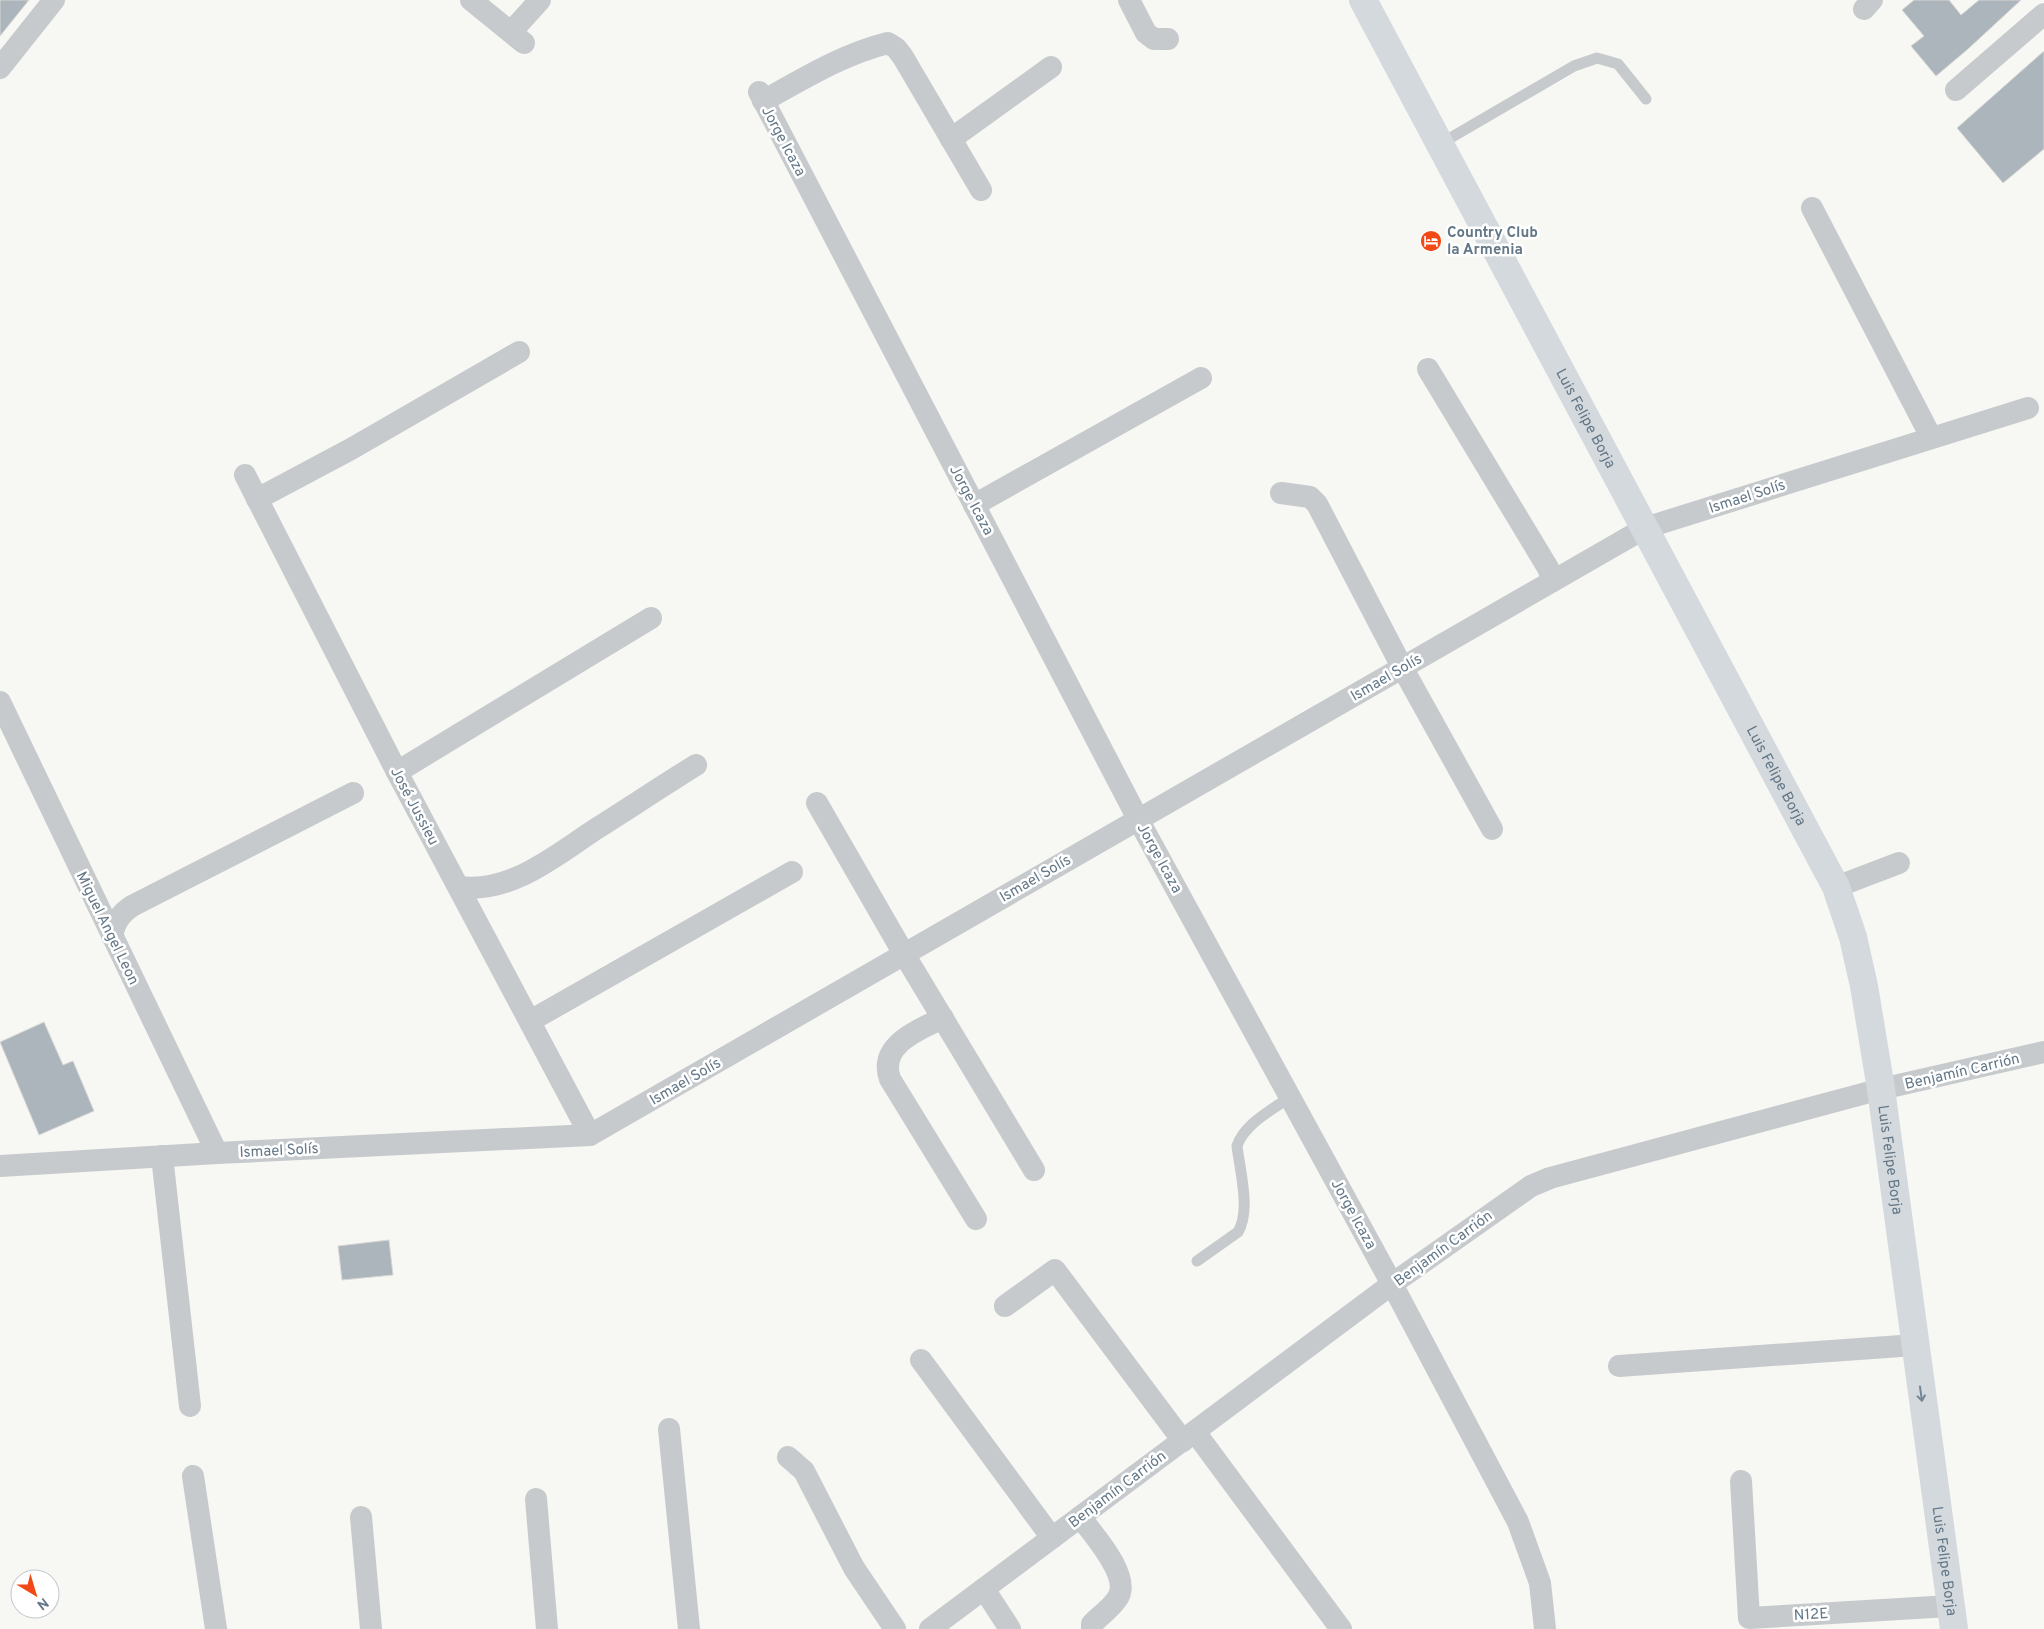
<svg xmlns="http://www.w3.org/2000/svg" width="2044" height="1629" viewBox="0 0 2044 1629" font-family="Overpass,sans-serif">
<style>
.building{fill:#acb5bb;stroke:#d8d8d6}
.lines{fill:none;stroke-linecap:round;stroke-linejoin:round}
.lane{stroke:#c6cacd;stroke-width:11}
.street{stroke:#c6cacd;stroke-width:22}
.secondary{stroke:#d4d9dd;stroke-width:28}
.oneway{stroke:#748694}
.labels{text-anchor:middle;stroke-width:5;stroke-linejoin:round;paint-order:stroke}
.street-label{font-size:15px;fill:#637787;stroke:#fff}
.poi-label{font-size:15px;font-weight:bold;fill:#637787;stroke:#fff;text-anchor:start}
</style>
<rect width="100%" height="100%" fill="#f7f7f3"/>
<g class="building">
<path d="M0,0h29l-29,36z"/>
<path d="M1914,0h35l12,15 18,-15h42l-53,49 -32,27 -25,-30 13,-10 -22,-26z"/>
<path d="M2044,51v98l-41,34 -46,-55z"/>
<path d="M44,1022l19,43 10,-4 21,50 -55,24 -39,-93z"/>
<path d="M389,1240l4,35 -51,5 -4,-34z"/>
</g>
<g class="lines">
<g class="lane">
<path d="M1440,144l134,-78 23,-8 21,6 28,35"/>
<path d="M1197,1261l41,-29c13,-21 2,-61 -1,-86 7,-22 35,-36 53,-49"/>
</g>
<g class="street">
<path d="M471,0l53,43"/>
<path d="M1129,0l17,33 8,6h14"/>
<path d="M1864,9l8,-9"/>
<path d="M511,32l29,-32"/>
<path d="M0,68l54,-68"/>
<path d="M1956,90l88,-76"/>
<path d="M759,92l379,727 254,465 126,238 22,61 5,46"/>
<path d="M763,101c40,-22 80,-47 125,-58l8,5 7,9 78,133"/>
<path d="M951,139l100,-72"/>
<path d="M1812,208l119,229"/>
<path d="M1428,369l120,199 5,13"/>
<path d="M245,475l152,297 193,363"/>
<path d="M1281,493l29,4 7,7 85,163 90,162"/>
<path d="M257,499l94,-50 168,-97"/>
<path d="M974,505l227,-127"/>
<path d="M0,702l217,451"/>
<path d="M397,772l254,-154"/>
<path d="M817,803l87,151 130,216"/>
<path d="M459,887c53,7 98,-33 140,-60 33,-21 65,-42 97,-62"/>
<path d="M1836,887l63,-24"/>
<path d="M112,936c3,-14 8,-22 20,-30l221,-113"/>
<path d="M943,1018c-25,12 -65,27 -53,61l86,140"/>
<path d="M530,1021l262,-149"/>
<path d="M162,1156l28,250"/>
<path d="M0,1166l217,-13 373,-18 1055,-607 383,-120"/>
<path d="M1005,1306l50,-36 128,171"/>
<path d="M921,1360l131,178"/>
<path d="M1619,1366l296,-21"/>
<path d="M669,1429l20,200"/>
<path d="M1195,1432l146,197"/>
<path d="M788,1457l16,14 50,97 41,61"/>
<path d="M193,1476l23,153"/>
<path d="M1741,1481l8,137 201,-12"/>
<path d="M536,1499l11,130"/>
<path d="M361,1517l10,112"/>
<path d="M1080,1517c13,17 53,61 37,82 -6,9 -17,17 -25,25v5"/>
<path d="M984,1589l26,40"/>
<path d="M930,1629l462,-345 139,-98 19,-8 331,-89 163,-37"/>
</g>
<path class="secondary" id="s1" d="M1363,0l473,887 17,50 11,49 17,103 73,540"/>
</g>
<defs><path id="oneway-shaft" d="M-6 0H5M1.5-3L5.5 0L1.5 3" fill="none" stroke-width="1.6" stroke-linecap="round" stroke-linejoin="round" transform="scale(1.25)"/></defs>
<use class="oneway" href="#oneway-shaft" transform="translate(1921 1394) rotate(82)"/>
<defs>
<g id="hotel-disc" transform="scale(1.125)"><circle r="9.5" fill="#f24a17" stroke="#fff"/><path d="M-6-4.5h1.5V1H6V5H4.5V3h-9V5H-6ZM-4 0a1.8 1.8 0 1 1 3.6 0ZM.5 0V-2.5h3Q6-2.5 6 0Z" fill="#fff"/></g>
</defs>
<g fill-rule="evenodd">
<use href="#hotel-disc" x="1431" y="241"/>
</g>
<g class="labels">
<g class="street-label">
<text transform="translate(784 141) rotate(62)" y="5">Jorge Icaza</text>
<text dy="5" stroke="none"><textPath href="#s1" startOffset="474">Luis Felipe Borja</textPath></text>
<text transform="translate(1747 496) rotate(-18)" y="5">Ismael Solís</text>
<text transform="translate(972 500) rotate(62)" y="5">Jorge Icaza</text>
<text transform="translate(1386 677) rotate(-30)" y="5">Ismael Solís</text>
<text dy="5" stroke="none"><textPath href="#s1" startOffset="879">Luis Felipe Borja</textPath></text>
<text transform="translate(415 806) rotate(62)" y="5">José Jussieu</text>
<text transform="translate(1160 858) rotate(61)" y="5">Jorge Icaza</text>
<text transform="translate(1035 878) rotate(-30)" y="5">Ismael Solís</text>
<text transform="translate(108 928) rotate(64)" y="5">Miguel Angel Leon</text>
<text transform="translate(1962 1071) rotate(-13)" y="5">Benjamín Carrión</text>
<text transform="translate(685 1081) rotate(-30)" y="5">Ismael Solís</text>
<text transform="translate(279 1150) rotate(-3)" y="5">Ismael Solís</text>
<text dy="5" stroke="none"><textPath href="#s1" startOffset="1284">Luis Felipe Borja</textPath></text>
<text transform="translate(1354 1214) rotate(61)" y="5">Jorge Icaza</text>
<text transform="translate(1443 1248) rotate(-36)" y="5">Benjamín Carrión</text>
<text transform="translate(1117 1489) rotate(-37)" y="5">Benjamín Carrión</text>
<text dy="5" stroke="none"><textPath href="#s1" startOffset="1689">Luis Felipe Borja</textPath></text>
<text transform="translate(1811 1614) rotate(-3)" y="5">N12E</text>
</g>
<g class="poi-label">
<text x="1447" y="237">Country Club<tspan x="1447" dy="17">la Armenia</tspan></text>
</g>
</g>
<g transform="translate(35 1594) rotate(142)"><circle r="24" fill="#ffffff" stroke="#c1c9cf"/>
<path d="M0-4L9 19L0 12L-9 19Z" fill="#f24a17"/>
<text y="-8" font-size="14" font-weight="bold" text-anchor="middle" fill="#637787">N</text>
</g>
</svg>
